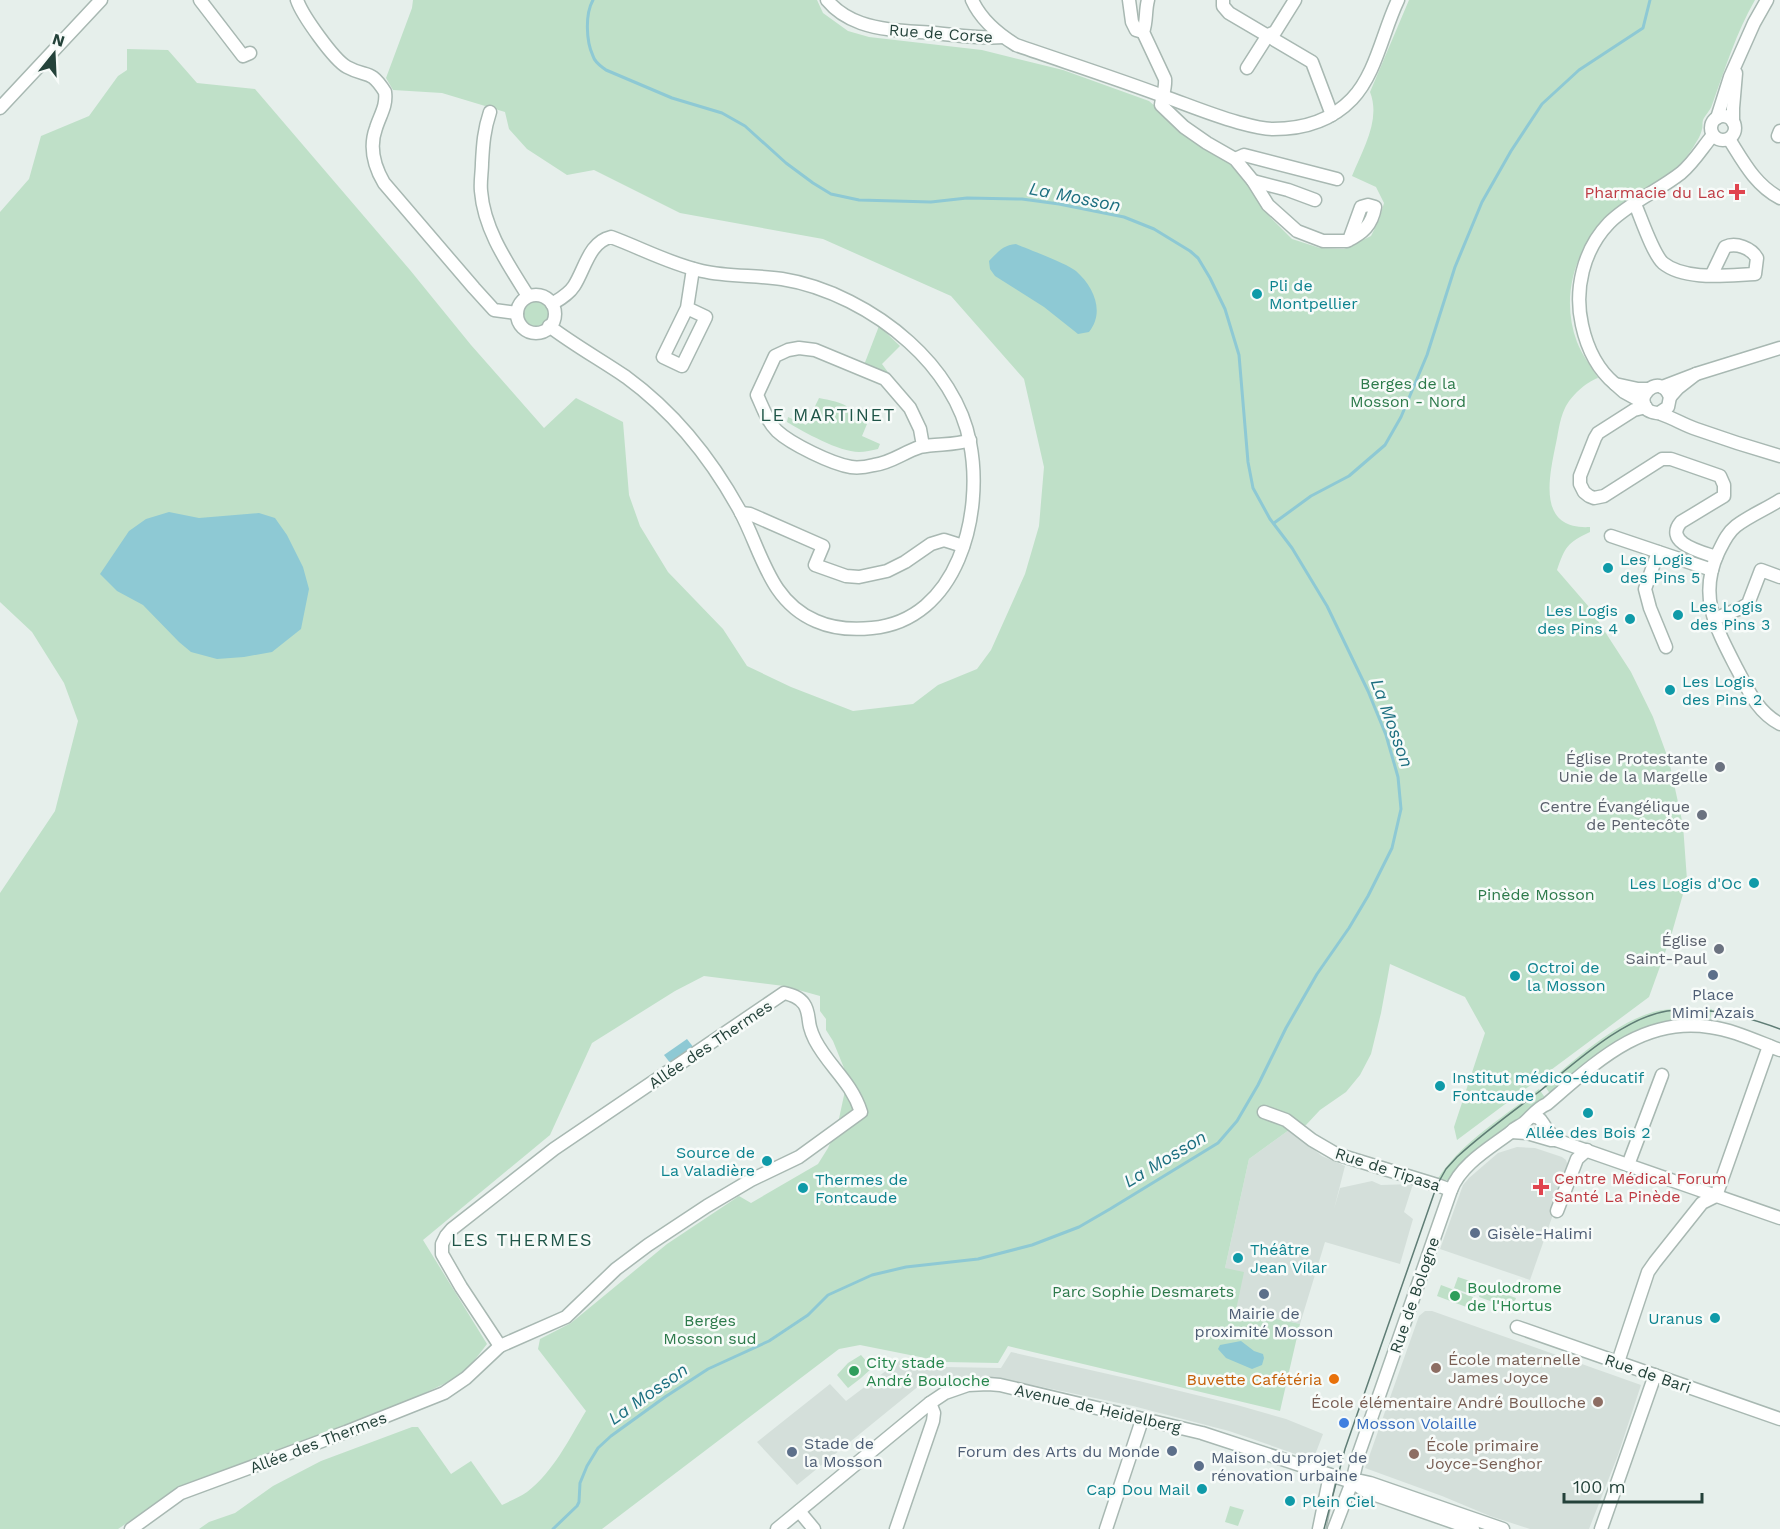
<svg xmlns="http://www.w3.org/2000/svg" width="1780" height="1529" viewBox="0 0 1780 1529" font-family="'Work Sans',sans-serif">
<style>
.built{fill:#d4dfda}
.green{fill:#bfe0c8}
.water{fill:#8ec9d4}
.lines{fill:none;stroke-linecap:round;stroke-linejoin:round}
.stream{stroke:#8ec9d4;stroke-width:3}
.minor-casing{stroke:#a8b8b2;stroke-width:15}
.minor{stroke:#fff;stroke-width:12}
.tram{stroke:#5f7d75;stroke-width:1.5}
.health-dot{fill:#e0444e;stroke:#f7fbf9;stroke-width:2}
.culture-dot{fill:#0f9aa8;stroke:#f7fbf9;stroke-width:2}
.worship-dot{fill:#6b7280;stroke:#f7fbf9;stroke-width:2}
.service-dot{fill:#5c6f8a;stroke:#f7fbf9;stroke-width:2}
.leisure-dot{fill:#2e9e5b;stroke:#f7fbf9;stroke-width:2}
.education-dot{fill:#8d6e63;stroke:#f7fbf9;stroke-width:2}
.food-dot{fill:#e8710a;stroke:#f7fbf9;stroke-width:2}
.shop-dot{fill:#3f7fe0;stroke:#f7fbf9;stroke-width:2}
.labels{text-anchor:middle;stroke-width:5;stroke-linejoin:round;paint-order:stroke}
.street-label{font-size:16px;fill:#24423a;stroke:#f7fbf9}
.health-label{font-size:16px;fill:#be3a42;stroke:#f7fbf9;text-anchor:end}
.culture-label{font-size:16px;fill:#0d838f;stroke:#f7fbf9;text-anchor:start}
.park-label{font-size:16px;fill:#2d7a4b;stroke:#f7fbf9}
.worship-label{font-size:16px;fill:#5b616d;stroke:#f7fbf9;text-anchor:end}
.service-label{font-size:16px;fill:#4e5e75;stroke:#f7fbf9;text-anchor:start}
.leisure-label{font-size:16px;fill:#27864d;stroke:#f7fbf9;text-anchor:start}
.education-label{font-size:16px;fill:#785e54;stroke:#f7fbf9;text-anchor:start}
.food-label{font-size:16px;fill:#c56008;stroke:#f7fbf9;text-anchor:end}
.shop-label{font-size:16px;fill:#366cbe;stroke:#f7fbf9;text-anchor:start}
.water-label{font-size:18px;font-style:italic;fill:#1c6f80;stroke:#f7fbf9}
.neighbourhood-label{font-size:18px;letter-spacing:1.5px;fill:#1f5548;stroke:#f7fbf9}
</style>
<rect width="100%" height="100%" fill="#e6efeb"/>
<g class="built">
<path d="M1289,1130l33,26 23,10 -11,43 6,-21 32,-7 9,4 32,-1 -9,28 9,7 -13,45 -75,-22 -25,82 -64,-14 -11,-42 24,-109z"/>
<path d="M1517,1147l18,1 27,9 4,3 3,9 -39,111 -90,-31 23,-64 6,-7 29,-25z"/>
<path d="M1425,1311h7l209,74 -23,70 -29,74h-59l-40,-13 -48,-20 -77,-28 54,-152z"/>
<path d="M1011,1352l128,29 98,24 49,14 37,15 -10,26 -84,-29 -96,-25 -124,-26 -32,-4 -32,6 -14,-6 -134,109 -40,-43 73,-58 16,17 57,-43 42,9 56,1z"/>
</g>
<g class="green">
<path d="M413,0h404l6,13 25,18 21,6 113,13 81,20 86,31 44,38 38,24 39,54 22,22 28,9 24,1 27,-13 8,-16 5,-17 -8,-16 -24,-11c11,-27 29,-56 18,-84l39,-92h346c-19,33 -30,69 -43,105 -2,6 -7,10 -9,15 -1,3 0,7 -1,9 -1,6 -5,12 -8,17 -21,34 -45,37 -73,59 -42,32 -63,86 -44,137 5,13 14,24 21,36 -12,4 -27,18 -33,30 -6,12 -7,28 -10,40 -7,34 -16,82 35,79v5c-23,11 -25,15 -33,38l32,37 42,65 22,45 16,44 14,64 4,55 -16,56 -22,61 -192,143 -3,-13 31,-94 -20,-36 -75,-33 -9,49 -10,41 -11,21 -14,17 -26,18 -14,15 -17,5 -40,29 -24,109 19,4 -8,38 64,14 -20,87 -272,-65 -10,17 -53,-1 -85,-17 -21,4 -237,180h-403l10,-7 26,-9 38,-27 48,-25 91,-34h6l33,47 20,-13 31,44c8,-4 18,-8 25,-13 27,-21 42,-53 59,-81l-48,-62 2,-10 31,-16 96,-79 72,-48 12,7 67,-39 10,-16 9,-20 9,-42 -2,-18 -11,-27 -7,-11v-11l-6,-8v-15l-36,-10 -80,-10 -29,15 -83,52 -42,92 -127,105 64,104 -24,31 -66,31 -142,52 -74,29 -63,42h-118v-636l55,-82 23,-90 -14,-38 -32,-51 -32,-30v-390l29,-33 12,-43 48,-20 29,-40 9,-6v-21l41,1 29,33 58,6 155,181 61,75 73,83 32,-30 47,24 6,73 11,31 28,46 55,57 24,37 44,21 62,24 60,-7 25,-19 39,-16 14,-19 34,-76 14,-48 5,-59 -20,-88 -73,-83 -128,-57 -143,-26 -86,-43 -27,5 -40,-26 -18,-20 -4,-17 -63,-19 -49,-3 -7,-12 26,-70z"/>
<circle cx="535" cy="313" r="14"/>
<path d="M879,326l21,20 -18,18 8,11 -2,2 -24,-12z"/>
<path d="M819,398c27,5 29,7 48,26l-5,12 18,8 -2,5c-6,1 -13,3 -19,3 -20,0 -55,-20 -72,-30l1,-5 18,8z"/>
<path d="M1686,1008l26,1 -2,13 -49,2 -110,71 -7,-10c33,-26 67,-60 109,-73 11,-3 21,-3 33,-4z"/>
<path d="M1539,1089l7,10 -96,80 -6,2 -7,-1c24,-38 67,-63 102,-91z"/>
<path d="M1458,1277l21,7 -4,12 -21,-8z"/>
<path d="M1441,1285l32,12 -4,11 -32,-12z"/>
<path d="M1483,1286l33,12 -4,11 -33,-12z"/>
<path d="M861,1355l11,13 -11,10 -13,10 -11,-13 11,-12z"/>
<path d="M1230,1506l14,4 -6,16 -13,-4z"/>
</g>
<g class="water">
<path d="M1016,244c14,6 50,19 60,27 18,16 29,41 13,61l-11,2 -34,-27 -49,-31 -5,-7 -1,-8c9,-9 14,-16 27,-17z"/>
<path d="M169,512l30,6 60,-5 16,5 12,17 16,32 6,22 -8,40 -29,23 -28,5 -27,2 -26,-7 -12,-10 -36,-37 -26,-14 -17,-17 29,-43 17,-12z"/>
<path d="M687,1039l7,9 -23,16 -7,-9z"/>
<path d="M1241,1341l13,10 9,3 1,4 -2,7 -10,4 -26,-11 -8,-9 2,-4z"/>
</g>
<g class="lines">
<g class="stream">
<path d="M1274,523l37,-27 38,-20 36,-31 16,-28 26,-62 28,-88 27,-65 29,-51 31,-47 37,-34 64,-42 7,-28"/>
<path d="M553,1529l24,-23 2,-4 1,-19 7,-17 11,-18 13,-12 54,-39 43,-28 61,-28 39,-26 20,-20 44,-20 34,-8 72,-8 54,-14 47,-18 31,-18 108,-66 19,-22 21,-36 28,-57 31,-54 32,-46 19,-32 24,-48 9,-39 -3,-32 -12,-42 -18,-44 -41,-85 -35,-58 -22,-29 -17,-31 -5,-26 -9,-107 -14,-46 -15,-31 -12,-20 -8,-7 -36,-22 -30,-12 -65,-13 -37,-5 -55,-1 -36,4 -72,-2 -28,-6 -18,-11 -27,-20 -41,-37 -23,-13 -50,-15 -66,-28c-5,-4 -11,-7 -13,-14 -7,-15 -8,-42 0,-56"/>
</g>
<g class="minor-casing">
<g id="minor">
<path d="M200,0l43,56 7,-3"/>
<path d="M297,0c5,15 37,60 50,67 20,11 23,1 38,25 2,14 -5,23 -9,36 -7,19 -2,38 8,55l90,105 20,22 23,3"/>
<path d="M827,0c9,11 20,18 34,23 23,8 49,8 73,10 23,2 46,6 69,4"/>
<path d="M972,0c9,20 26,34 44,45 49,17 99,33 147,51 25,9 49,19 74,26 11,3 24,7 36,7 29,0 58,-8 79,-30 24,-25 31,-68 46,-99"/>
<path d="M1129,0l3,22 4,8 7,2"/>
<path d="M1148,0c-3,11 -1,22 -5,32l22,47c1,9 -3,17 -4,26l23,22 23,16 28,16 18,22 15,24 29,26 26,10h24c16,-8 25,-16 28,-34l-7,-2 -7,2 -12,33"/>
<path d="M1223,0v6l6,7 83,49 20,53"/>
<path d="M1247,68l21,-33 7,-3 20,-32"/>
<path d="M0,108l101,-108"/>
<path d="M490,112c-6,18 -7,32 -8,51 0,9 -2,19 -1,28 3,39 27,73 47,105"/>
<circle cx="1723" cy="128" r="12"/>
<path d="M1717,118l13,-41 24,-54 13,-23"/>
<path d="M1733,122v-14l3,-35"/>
<path d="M1778,136l2,-5"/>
<path d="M1729,139c14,22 26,46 51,59"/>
<path d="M1235,159l9,-4 93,24"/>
<path d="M1253,181l35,9 27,10"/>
<path d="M1635,204c6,14 18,50 28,59 22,18 65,12 92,11l2,-16c-6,-10 -21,-16 -32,-11l-13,27"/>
<circle cx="536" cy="314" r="19"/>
<path d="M687,308l19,9 -24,49 -19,-9 24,-49 6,-39"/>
<path d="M549,326c25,19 52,34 77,51 48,35 86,83 114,134 22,41 29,90 76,110 18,8 37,9 56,7 86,-8 112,-114 98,-185 -7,-39 -32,-75 -61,-101 -34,-31 -82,-56 -127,-63 -27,-4 -54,-2 -80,-8 -32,-7 -61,-23 -91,-34 -22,5 -26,32 -37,49 -5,8 -14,13 -22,18"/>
<path d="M1696,374l84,-26"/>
<path d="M1615,384c-18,-15 -28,-36 -33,-59 -8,-35 1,-75 27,-102 20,-20 49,-32 72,-50 13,-11 21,-25 32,-38"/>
<path d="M1662,387l34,-13 -18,14 -8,9"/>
<path d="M1644,403l-20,-11 -9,-8 23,5h10"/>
<path d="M1646,407l-12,3 -36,23 -3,5 -15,38v8l4,8 5,4 5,2 10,-2 58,-37h9l49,17 4,9v11l-43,26c-18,21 21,30 35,35"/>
<path d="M1659,413l9,-6 2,-10c-11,-29 -42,7 -18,15 3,1 7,1 9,2 12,4 23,11 35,15 28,10 56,19 84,27"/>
<path d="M923,446l-3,-17 -10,-21 -25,-29 -70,-29 -16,-2 -11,2 -13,6 -18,39c6,13 10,26 20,36 14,13 55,33 74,36 7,1 15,0 23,-2 17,-2 30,-13 46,-18 17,-4 34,-1 50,-7"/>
<path d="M1780,500c-14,9 -31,16 -44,26 -9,7 -13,17 -18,27 -20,43 -2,75 18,114 12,22 20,44 44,57"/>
<path d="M741,513l9,1 73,32 -8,19 31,11 13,1 28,-6 18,-9 26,-18 13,-4 19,6"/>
<path d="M1611,536l101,34"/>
<path d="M1658,552l-13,37 5,19 16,39"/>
<path d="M1714,619l27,-11 7,-4 13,-34 19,7"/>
<path d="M784,993c8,2 15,4 20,11 5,7 4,15 6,23 1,4 3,9 5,13 14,27 36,41 46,72l-62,45 -48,23 -44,26 -59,39 -32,24 -50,48 -66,29 -39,-59 -19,-33v-10l4,-8 6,-7 102,-80z"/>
<path d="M1264,1112l22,8 26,20 24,14 101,31 14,5"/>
<path d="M1531,1117c10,-1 10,4 15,11 3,4 7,7 10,12"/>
<path d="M1511,1132l16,1 24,7h5l224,78"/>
<path d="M1628,1165l34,-90"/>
<path d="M1557,1211l20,-52 10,-9"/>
<path d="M1517,1327l263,92"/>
<path d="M1618,1362l30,-90 7,-10 47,-59 14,-7 53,-150"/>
<path d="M1352,1482l9,-1 9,2 133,46"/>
<path d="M799,1511l15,18"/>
<path d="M131,1529l50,-36 165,-61 98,-39 22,-15 34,-32"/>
<path d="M777,1529l153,-126 15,-10 23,-8 20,-1 12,1 202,48 150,49 15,10 106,37"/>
<path d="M896,1529l37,-108 1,-8 -4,-10"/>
<path d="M1106,1529l36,-109"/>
<path d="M1319,1529l11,-54"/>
<path d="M1334,1529l18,-47 7,-29 92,-263c10,-26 39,-42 60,-58 4,-5 8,-5 13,-9 7,-6 13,-15 23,-19 48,-41 95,-88 163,-77 24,3 48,15 70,23"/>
<path d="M1601,1529l54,-154"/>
</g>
</g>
<use href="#minor" class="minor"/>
<path class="tram" d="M1324,1529l21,-80 92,-264 9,-16 11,-12c26,-24 55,-45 83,-66 35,-28 83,-73 127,-80 38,-6 78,5 113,18"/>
</g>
<g class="health-dot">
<path d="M1734 183h6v6h6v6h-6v6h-6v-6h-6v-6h6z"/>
<path d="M1538 1178h6v6h6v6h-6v6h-6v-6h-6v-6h6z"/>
</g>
<g class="culture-dot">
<circle cx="1257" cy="294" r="6"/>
<circle cx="1608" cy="568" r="6"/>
<circle cx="1678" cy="615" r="6"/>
<circle cx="1630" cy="619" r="6"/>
<circle cx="1670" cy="690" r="6"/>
<circle cx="1754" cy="883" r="6"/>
<circle cx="1515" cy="976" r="6"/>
<circle cx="1440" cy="1086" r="6"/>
<circle cx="1588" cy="1113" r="6"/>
<circle cx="767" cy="1161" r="6"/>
<circle cx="803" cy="1188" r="6"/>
<circle cx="1238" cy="1258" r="6"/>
<circle cx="1715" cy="1318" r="6"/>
<circle cx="1202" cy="1489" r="6"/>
<circle cx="1290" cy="1501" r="6"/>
</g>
<g class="worship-dot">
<circle cx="1720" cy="767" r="6"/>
<circle cx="1702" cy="815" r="6"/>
<circle cx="1719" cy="949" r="6"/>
</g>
<g class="service-dot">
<circle cx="1713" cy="975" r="6"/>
<circle cx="1475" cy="1233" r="6"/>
<circle cx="1264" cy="1294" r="6"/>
<circle cx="1172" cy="1451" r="6"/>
<circle cx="792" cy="1452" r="6"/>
<circle cx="1199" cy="1466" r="6"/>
</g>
<g class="leisure-dot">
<circle cx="1455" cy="1296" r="6"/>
<circle cx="854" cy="1371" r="6"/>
</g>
<g class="education-dot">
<circle cx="1436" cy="1368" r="6"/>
<circle cx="1598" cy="1402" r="6"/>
<circle cx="1414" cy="1454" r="6"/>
</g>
<circle class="food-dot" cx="1334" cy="1379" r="6"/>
<circle class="shop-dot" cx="1344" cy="1423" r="6"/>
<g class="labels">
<g class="street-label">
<text transform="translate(941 33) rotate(4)" y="6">Rue de Corse</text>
<text transform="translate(710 1044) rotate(-34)" y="6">Allée des Thermes</text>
<text transform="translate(1388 1169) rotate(18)" y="6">Rue de Tipasa</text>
<text transform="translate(1414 1295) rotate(-71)" y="6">Rue de Bologne</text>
<text transform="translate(1648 1373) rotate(19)" y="6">Rue de Bari</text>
<text transform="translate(1098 1408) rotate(13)" y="6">Avenue de Heidelberg</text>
<text transform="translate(318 1442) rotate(-21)" y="6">Allée des Thermes</text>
</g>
<g class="health-label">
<text x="1725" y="198">Pharmacie du Lac</text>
<text x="1554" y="1184" text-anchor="start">Centre Médical Forum<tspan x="1554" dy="18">Santé La Pinède</tspan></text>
</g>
<g class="culture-label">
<text x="1269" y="291">Pli de<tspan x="1269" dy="18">Montpellier</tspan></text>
<text x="1620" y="565">Les Logis<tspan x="1620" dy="18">des Pins 5</tspan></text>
<text x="1690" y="612">Les Logis<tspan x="1690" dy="18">des Pins 3</tspan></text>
<text x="1618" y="616" text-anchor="end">Les Logis<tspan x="1618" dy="18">des Pins 4</tspan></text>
<text x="1682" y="687">Les Logis<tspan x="1682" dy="18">des Pins 2</tspan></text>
<text x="1742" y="889" text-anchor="end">Les Logis d'Oc</text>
<text x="1527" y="973">Octroi de<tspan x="1527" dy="18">la Mosson</tspan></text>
<text x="1452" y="1083">Institut médico-éducatif<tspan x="1452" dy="18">Fontcaude</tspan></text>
<text x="1588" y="1138" text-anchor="middle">Allée des Bois 2</text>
<text x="755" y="1158" text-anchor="end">Source de<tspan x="755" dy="18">La Valadière</tspan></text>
<text x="815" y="1185">Thermes de<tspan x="815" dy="18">Fontcaude</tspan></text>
<text x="1250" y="1255">Théâtre<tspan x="1250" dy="18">Jean Vilar</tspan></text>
<text x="1703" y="1324" text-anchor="end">Uranus</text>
<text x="1190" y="1495" text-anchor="end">Cap Dou Mail</text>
<text x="1302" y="1507">Plein Ciel</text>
</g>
<g class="park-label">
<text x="1408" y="389">Berges de la<tspan x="1408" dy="18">Mosson - Nord</tspan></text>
<text x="1536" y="900">Pinède Mosson</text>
<text x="1143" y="1297">Parc Sophie Desmarets</text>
<text x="710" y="1326">Berges<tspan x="710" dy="18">Mosson sud</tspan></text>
</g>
<g class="worship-label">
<text x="1708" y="764">Église Protestante<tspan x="1708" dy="18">Unie de la Margelle</tspan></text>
<text x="1690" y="812">Centre Évangélique<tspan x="1690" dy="18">de Pentecôte</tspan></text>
<text x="1707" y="946">Église<tspan x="1707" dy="18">Saint-Paul</tspan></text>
</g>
<g class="service-label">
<text x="1713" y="1000" text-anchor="middle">Place<tspan x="1713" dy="18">Mimi Azais</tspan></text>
<text x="1487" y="1239">Gisèle-Halimi</text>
<text x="1264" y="1319" text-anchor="middle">Mairie de<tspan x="1264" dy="18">proximité Mosson</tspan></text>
<text x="804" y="1449">Stade de<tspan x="804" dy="18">la Mosson</tspan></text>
<text x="1160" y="1457" text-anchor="end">Forum des Arts du Monde</text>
<text x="1211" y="1463">Maison du projet de<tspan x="1211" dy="18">rénovation urbaine</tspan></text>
</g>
<g class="leisure-label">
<text x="1467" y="1293">Boulodrome<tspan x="1467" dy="18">de l'Hortus</tspan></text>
<text x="866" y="1368">City stade<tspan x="866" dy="18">André Bouloche</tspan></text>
</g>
<g class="education-label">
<text x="1448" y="1365">École maternelle<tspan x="1448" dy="18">James Joyce</tspan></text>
<text x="1586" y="1408" text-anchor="end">École élémentaire André Boulloche</text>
<text x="1426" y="1451">École primaire<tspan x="1426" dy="18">Joyce-Senghor</tspan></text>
</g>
<g class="food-label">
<text x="1322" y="1385">Buvette Cafétéria</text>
</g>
<g class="shop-label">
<text x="1356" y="1429">Mosson Volaille</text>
</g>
<g class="water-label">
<text transform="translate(1075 197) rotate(11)" y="6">La Mosson</text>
<text transform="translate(1392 723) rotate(70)" y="6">La Mosson</text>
<text transform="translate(1165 1159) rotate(-31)" y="6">La Mosson</text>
<text transform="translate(648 1394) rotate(-35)" y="6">La Mosson</text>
</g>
<g class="neighbourhood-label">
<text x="828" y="421">LE MARTINET</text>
<text x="522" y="1246">LES THERMES</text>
</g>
</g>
<g transform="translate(54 54) rotate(18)" stroke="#f7fbf9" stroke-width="4.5" paint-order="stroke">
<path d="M0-4.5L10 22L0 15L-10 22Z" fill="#24423a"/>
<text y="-9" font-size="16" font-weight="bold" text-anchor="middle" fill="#24423a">N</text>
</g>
<path d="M1564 1493v9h138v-9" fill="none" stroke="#24423a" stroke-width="3"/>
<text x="1573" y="1493" font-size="18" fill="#24423a" stroke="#f7fbf9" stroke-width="4.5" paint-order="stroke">100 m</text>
</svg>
